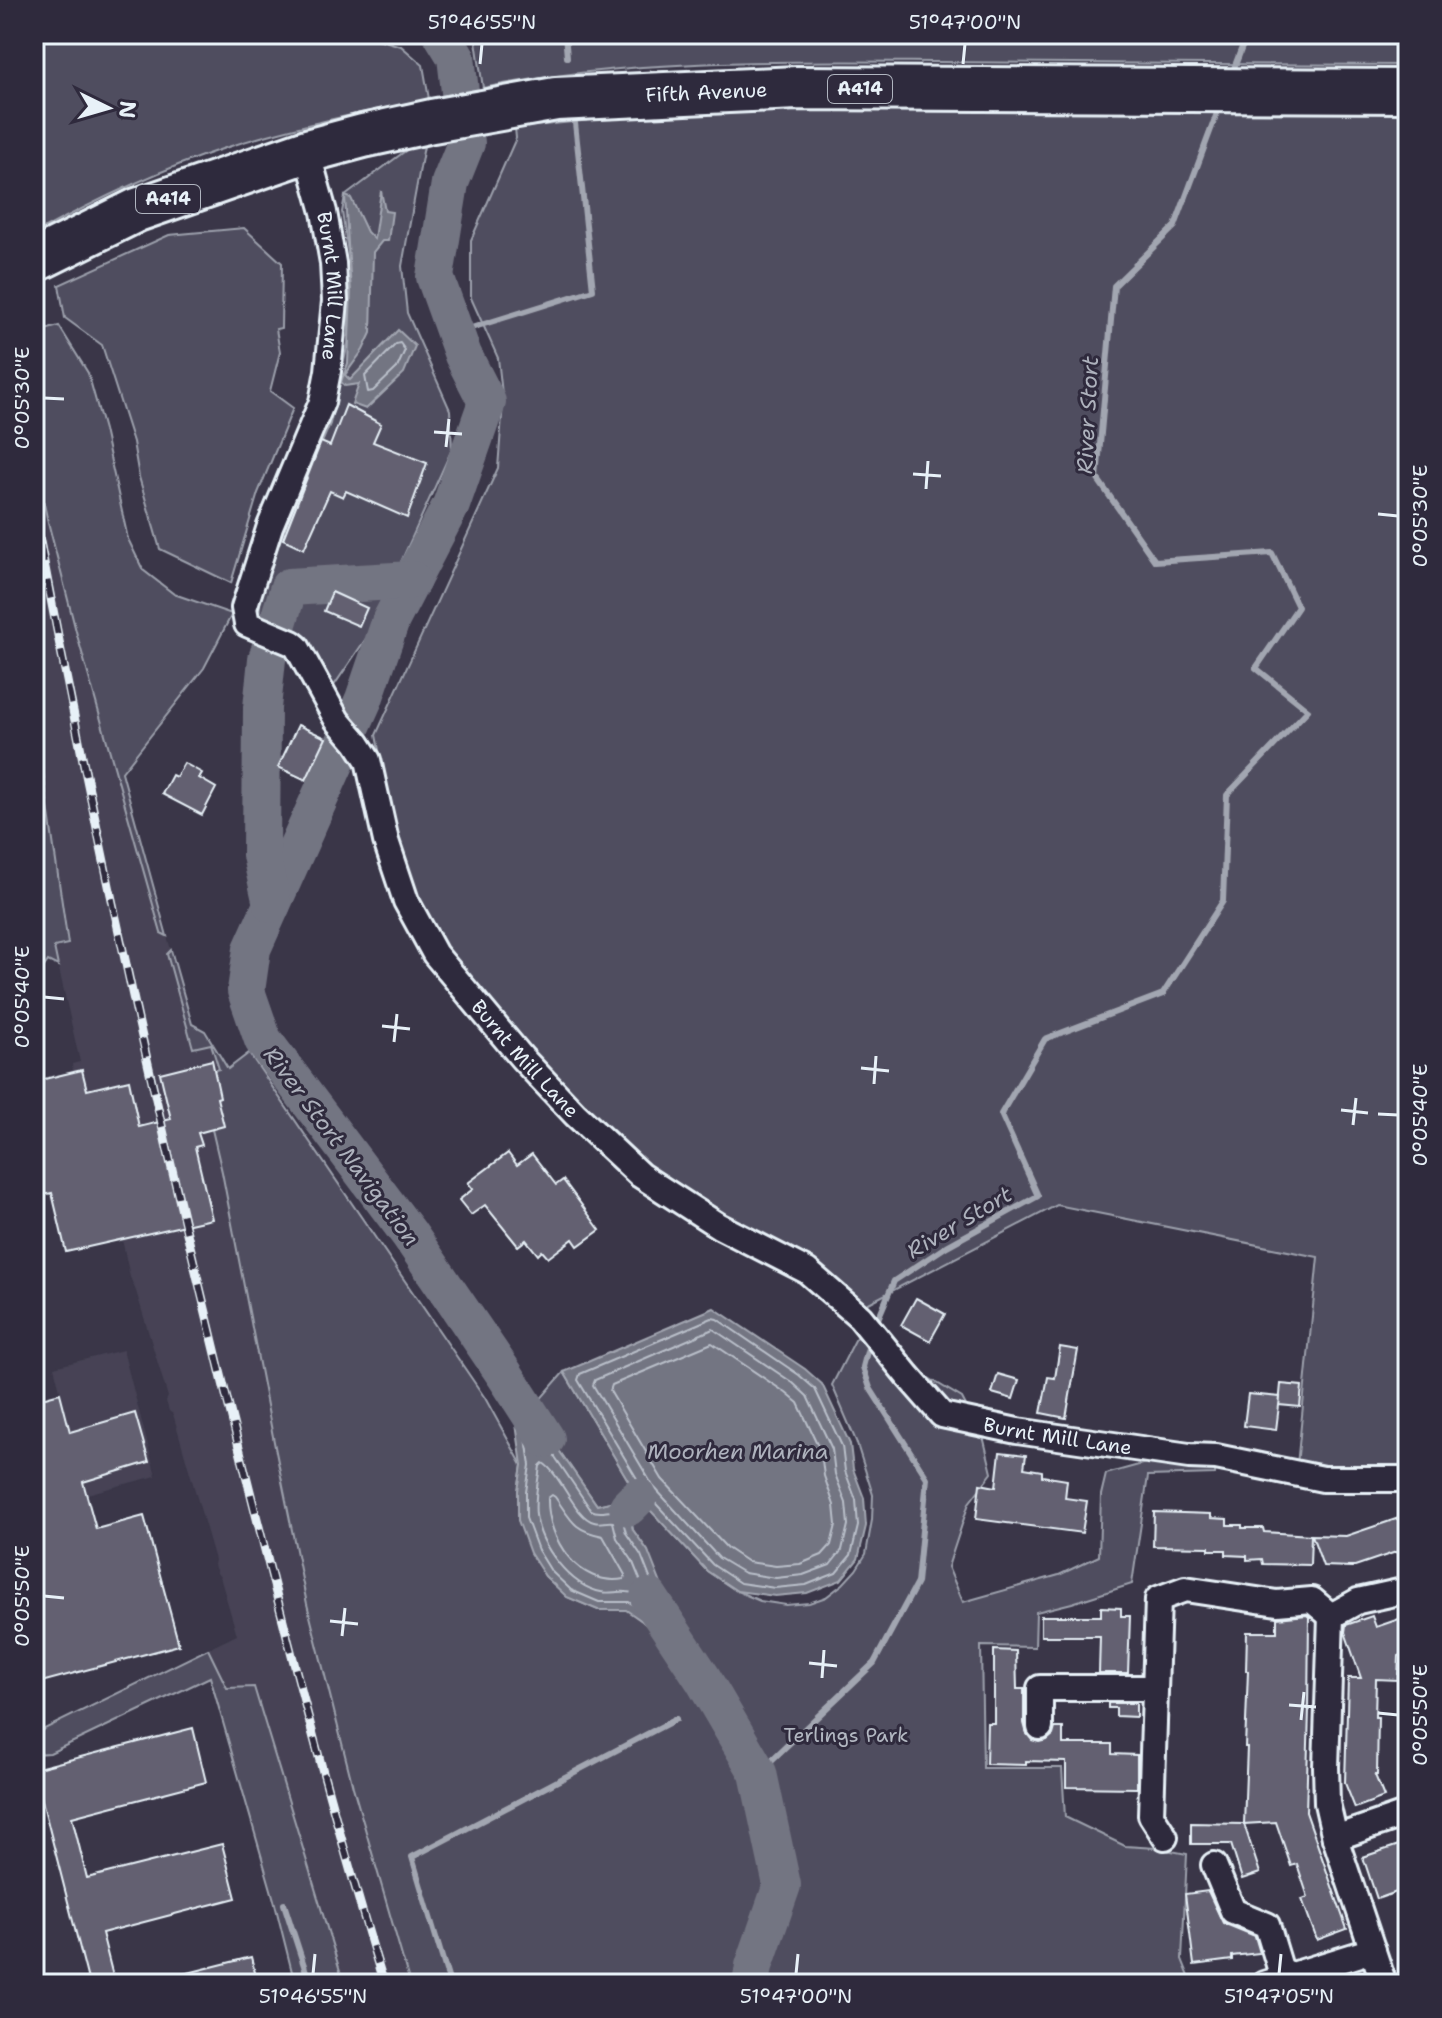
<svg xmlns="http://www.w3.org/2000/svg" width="1442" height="2018" viewBox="0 0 1442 2018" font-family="'Shantell Sans',sans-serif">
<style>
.built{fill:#464354}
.green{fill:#504e5f;stroke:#9ca0ac;stroke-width:2}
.water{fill:#737482;stroke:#a2a6b1;stroke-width:2}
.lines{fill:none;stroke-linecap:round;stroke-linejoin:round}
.shore{stroke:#b9bfc9;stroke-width:2}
.stream{stroke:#a2a6b1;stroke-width:6}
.river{stroke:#737482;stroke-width:38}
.building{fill:#636171;stroke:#e8f1f8;stroke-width:2}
.minor-casing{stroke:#e8f1f8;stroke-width:30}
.trunk-casing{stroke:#e8f1f8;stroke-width:48}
.minor{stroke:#2f2a3d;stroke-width:24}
.trunk{stroke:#2f2a3d;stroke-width:42}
.rail-casing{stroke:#e8f1f8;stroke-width:9}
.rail{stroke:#2f2a3d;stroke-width:6;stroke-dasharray:18;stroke-linecap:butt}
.ticks{fill:none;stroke:#e8f1f8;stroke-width:3}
.labels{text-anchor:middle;stroke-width:6;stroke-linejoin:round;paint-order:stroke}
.shield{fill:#2f2a3d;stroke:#b0b5c0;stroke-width:2}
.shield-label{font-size:18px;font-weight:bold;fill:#e8f1f8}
.street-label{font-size:20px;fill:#e8f1f8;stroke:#2f2a3d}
.park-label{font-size:20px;fill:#b3b8c2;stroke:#2f2a3d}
.water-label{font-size:22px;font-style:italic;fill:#aeb2bd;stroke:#2f2a3d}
.neatline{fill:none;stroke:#e8f1f8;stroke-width:3}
.ticks-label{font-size:20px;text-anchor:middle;fill:#e8f1f8}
</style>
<rect width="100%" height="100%" fill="#3a3648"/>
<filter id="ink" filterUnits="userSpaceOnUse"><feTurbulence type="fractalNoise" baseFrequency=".0125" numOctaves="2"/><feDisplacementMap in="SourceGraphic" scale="16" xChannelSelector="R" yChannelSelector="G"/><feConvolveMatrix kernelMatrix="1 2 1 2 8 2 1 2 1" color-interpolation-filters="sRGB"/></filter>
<g filter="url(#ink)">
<g class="built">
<path d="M34,456l13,62 30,117 84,298 6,3 4,14 -4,4 26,93 19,-3 7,25 -20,5 23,98 75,387 56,228 57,197h-66l-90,-297 -27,2 -19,-40 29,-14 -17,-58 -3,-4 -3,-8 1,-5 -42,-146 -4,-3 -3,-10 2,-4 -32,-106 -6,-14 -8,-38 -56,13 -4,-18 7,-2 -14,-26 -21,-69 11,-19 -9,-37 37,-9 -1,-8 8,-2 -26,-115 14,-3 -29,-199 -5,-46z"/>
<path d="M123,1350l33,126 -69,18 -33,-127z"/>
</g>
<g class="green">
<path d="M34,34h327l40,12 22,19 6,34c-68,14 -138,27 -204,49 -67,22 -129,52 -191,86z"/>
<path d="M475,34h933v31c-157,0 -315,-2 -472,-3 -150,-1 -306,-4 -453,26z"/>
<path d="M748,109l660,2v1368l-112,-4 22,-218 -261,-52 -196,102 -178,-106 -175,-166 -83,-115 -28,-79 -21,-106 122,-267 5,-65 -5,-45 -27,-60v-58l45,-102 -1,-10 143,-15z"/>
<path d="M424,146l-22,120 5,47 43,97 2,39 -85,188 -34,50c-8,-15 -14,-35 -28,-46 -14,-10 -33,-13 -46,-25l1,-14 19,-59 51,-119 18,-81 2,-77 -8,-54 3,-16 63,-47z"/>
<path d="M244,228l38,35 -1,65 -5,1 4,23 -10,39 23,17 -35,85 -27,90 -71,-34 -21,-72 -6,-35 -31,-97 -37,-27 -6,-33 110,-50z"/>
<path d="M34,302l4,30 21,-6 29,47 16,57 24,109 15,31 31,24 58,20 -28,54 -82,104 45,164 -6,-3 -84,-298 -30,-117 -13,-62z"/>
<path d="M34,699l5,46 29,199 -14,3 4,19 -10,-5 -14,20 2,-68 -2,-18z"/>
<path d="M171,950l21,74 13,7 23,38 21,-16 236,345 37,67 -4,26v29l27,56 22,21 31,13 28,-1 16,12 22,20 -16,-90 -15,-21 -5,-23 -14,-6 -17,4 -39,-56 -17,-29 -9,-9 5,-8 27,-31 74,125 69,74 30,20 23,10 26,4 23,-2 17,-6 17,-13 13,-14 10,-16 6,-34 1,-25 -17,-54 -24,-56 23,-45 14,-18 58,55 35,21 22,42 8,33 -23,30 -21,64 15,35 96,-27 40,-19 2,-61 5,-21 47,-13 63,-4 -1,17 -67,2 -16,108 -60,19 -36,9 -1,35 -54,-1 2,122h79l3,49 60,29 31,2 31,6 -5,105 10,25h-782l-57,-197 -46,-183 -32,-157 -53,-275 -23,-98 20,-5 -8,-25 -18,4 -26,-94z"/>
<path d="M208,1649l19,39 27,-1 90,297h-49l-21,-84 -64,-223 -160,76 -16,1v-20z"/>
</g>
<g class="water">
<path d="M381,191l4,20 7,1 -4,29h-6l-9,11 -2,81 -8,17 -18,25 5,5 48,-50 17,16 -11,27 -38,36 -14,-5 7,-20 -14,2 -4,-4 7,-19 3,-71 -6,-96 6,2 16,34 7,7z"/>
<path d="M336,753l6,4 -39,90 -7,-3z"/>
<path d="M714,1308l91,61 17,15 28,60 3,25 11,29 2,28 -8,33 -17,21 -34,13 -32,3 -38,-5 -30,-20 -69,-74 -74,-125z"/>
<path d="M517,1395l24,25 17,29 39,56 17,-4 14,6 5,23 15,21 26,66 4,24h-14l-22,-20 -16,-11h-28l-31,-13 -22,-21 -15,-23 -12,-33v-29l4,-26 -8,-55z"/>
</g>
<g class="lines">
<g class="shore">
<path d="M400,343l5,7 -8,18 -24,23 -5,1 -3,-16 31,-32z"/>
<path d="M712,1318l5,1 82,56 16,14 27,57 3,25 11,29 2,26 -7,29 -15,18 -30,12 -31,3 -35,-5 -27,-18 -68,-73 -67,-112 2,-6z"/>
<path d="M713,1329l80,54 14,13 25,53 3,25 11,29 2,22 -6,25 -12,15 -27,10 -27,3 -32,-5 -25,-15 -66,-72 -60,-101 2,-5z"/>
<path d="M712,1343l74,50 12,10 23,49 3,24 10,29 2,20 -5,20 -9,10 -22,9 -24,2 -28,-4 -21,-14 -65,-69 -52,-88 2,-6z"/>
<path d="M526,1420h4l61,90c11,6 20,-3 30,3l5,20 15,22 25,64 -1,8h-4l-14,-13 -18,-12h-30l-28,-12 -20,-19 -13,-21 -12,-32v-26l4,-27 -6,-41z"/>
<path d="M543,1463c18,11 32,55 51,59 6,2 13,-1 19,0l4,16 15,22 13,32 -2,4c-6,-1 -11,-4 -17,-4 -8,-1 -17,2 -25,0 -31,-6 -61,-46 -65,-77 -2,-16 2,-33 4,-49z"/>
<path d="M552,1495l3,2c17,24 18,33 48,39l22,39 -1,4c-46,8 -77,-40 -76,-81z"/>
</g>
<g class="stream">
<path d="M565,34l2,23"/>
<path d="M1231,76l16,-42"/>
<path d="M455,333l138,-43 -18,-167"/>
<path d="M875,1326l19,-45 53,-35 91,-50 -37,-82 44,-75 118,-45 60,-93 4,-106 81,-85 -52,-42 42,-61 -26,-54 -117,8 -58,-83 17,-192 61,-60 45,-121"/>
<path d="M758,1773l116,-110 43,-80 10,-105 -57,-90 -7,-21 7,-27"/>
<path d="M284,1904l26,80"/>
<path d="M450,1984l-38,-127 264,-138"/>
</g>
<g class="river">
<path d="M442,34l14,23 10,86 -16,40 -15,94 28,78 24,47 -36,103 -60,115 -27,79 -112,250 -6,42 17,49 146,194 96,141 41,64"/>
<path d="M272,904l-11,-49 1,-147 5,-49 22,-72 123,-7"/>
<path d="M628,1507l10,-10"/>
<path d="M649,1597l54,82 55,94 24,112 -28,81 -3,18"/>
</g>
</g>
<g class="building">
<path d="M346,405l35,19 -8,18 54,21 -20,55 -61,-27 -3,6 -13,-6 -26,58 -21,-10 38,-97 9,4z"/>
<path d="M332,592l35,16 -8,18 -35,-15z"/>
<path d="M298,725l28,13 -20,42 -28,-13z"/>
<path d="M184,763l18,10 -3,5 17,10 -14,27 -40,-21 10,-19 4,2z"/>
<path d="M212,1060l8,37 -3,1 7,28 -26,7 4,12 -7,2 17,72 -146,33 -14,-59 -18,4v-100l6,-1 -4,-15 46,-11 5,20 42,-10 10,47 32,-8 -11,-46z"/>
<path d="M508,1153l9,12 15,-11 24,31 7,-5 37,50 -22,16 -5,-7 -25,19 -6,-7 -4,4 -12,-15 -8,6 -33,-41 -14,10 -12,-15 14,-11 -5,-6z"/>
<path d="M916,1298l29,16 -15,27 -29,-16z"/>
<path d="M1060,1347l18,3 -12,68 -25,-5 7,-36 7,1z"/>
<path d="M998,1374l21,6 -6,19 -21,-6z"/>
<path d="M1281,1384l21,2 -2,21 -21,-2z"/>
<path d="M60,1393l10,39 65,-19 14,49 -66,20 13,47 48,-13 35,129 -145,39v-284z"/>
<path d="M1248,1394l32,3 -4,33 -32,-4z"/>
<path d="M1000,1452l26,3 -2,13 18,3v5l25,4 -2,18 22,3 -5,32 -106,-14 4,-35 16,3z"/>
<path d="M1154,1512l57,2v4l16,1v6h15v3h21l1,4 47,3 -1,30 -47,-1 -1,-5 -15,1v-4l-21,-1v-5h-17v-3l-56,-1z"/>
<path d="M1408,1515v33l-56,19 -29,-1 -11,-31 34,1z"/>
<path d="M1101,1607l20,1v8h9l-2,57h-29l1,-37h-59v-20h60z"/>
<path d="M1307,1615l2,2 -1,93h1l-3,102 41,117 -30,11 -15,-41 6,-2 -11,-33 -6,2 -15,-44 -32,2 16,49 -18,6 -11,-35h-40v-21l53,1 3,-77h-2l3,-76h-2l1,-39h30v-14z"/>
<path d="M1372,1616l4,11 32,-11v37l-9,3 -1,24 -22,-1 -1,38h3l-1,58h-2l9,22 -29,11 -10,-25 3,-105h13l-16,-46 1,-7z"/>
<path d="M994,1650l22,1 1,38h7v34l3,11 5,6 7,2 8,-2 6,-5 2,-7h8v16h49v10l25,1v33l-71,-1v-25l-40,-1v4l-40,-1 1,-41h7z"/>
<path d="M1108,1703h28v14l-20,-1v-8h-8z"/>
<path d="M193,1728l13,54 -134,35 15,61 135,-34 14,54 -134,35 13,51h-26l-55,-215z"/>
<path d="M1408,1842v46l-31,11 -14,-42z"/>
<path d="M1208,1891l15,32 32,13 5,17 -28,3v4l-38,5 -9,-71z"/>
<path d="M251,1957l7,27h-89l-1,-6z"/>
</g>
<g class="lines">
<g class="minor-casing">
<g id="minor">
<path id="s1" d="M307,151l17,61 9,51 2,38 -7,70 -6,31 -52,124 -26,82 3,16 45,19 5,4 40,73 20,23 11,17 18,81 20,60 29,53 87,104 53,56 65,61 79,51 88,45 53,46 47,58 35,40 75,16 172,25 27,1 107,22h85"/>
<path d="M1040,1727v-39h115"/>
<path d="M1165,1837l-14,-22 7,-216 27,-10 92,14 35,-3 19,16"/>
<path d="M1335,1838l73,-25"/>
<path d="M1214,1865l19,46 34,14 16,53"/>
<path d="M1264,1984l109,-34"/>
<path d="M1384,1984l-49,-146 -8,-35 -1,-36 5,-151 27,-15 50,-11"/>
</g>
</g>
<g class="trunk-casing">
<g id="trunk">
<path id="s2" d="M34,261l103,-51 170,-59 56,-15 69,-15 124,-22 241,-11 611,3"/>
</g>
</g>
<use href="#minor" class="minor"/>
<use href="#trunk" class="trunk"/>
<g class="rail-casing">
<path id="rail" d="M34,510c62,332 135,662 218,989 41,162 83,325 132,485"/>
</g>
<use href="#rail" class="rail"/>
</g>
</g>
<path class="ticks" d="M480,64l2,-20M963,64l2,-20M44,398l20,1M434,432l28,2M446,447l3,-28M913,474l28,2M926,489l2,-28M1378,514l20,2M44,997l20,2M382,1026l28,3M394,1042l3,-28M861,1068l28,3M874,1084l2,-28M1341,1110l27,3M1378,1114l20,1M1353,1125l3,-27M44,1596l20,2M330,1621l28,3M342,1636l3,-28M809,1663l28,3M822,1678l2,-28M1289,1705l27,2M1378,1713l20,2M1301,1720l3,-28M313,1974l2,-20M796,1974l2,-20M1279,1974l2,-20"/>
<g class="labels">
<g class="shield">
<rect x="828" y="75" width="64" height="28" rx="6"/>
<rect x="136" y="185" width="64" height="28" rx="6"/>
</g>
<g class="shield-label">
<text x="860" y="95">A414</text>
<text x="168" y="205">A414</text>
</g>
<g class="street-label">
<text dy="7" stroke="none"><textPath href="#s2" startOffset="700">Fifth Avenue</textPath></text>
<text dy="7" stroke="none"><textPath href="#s1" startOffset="138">Burnt Mill Lane</textPath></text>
<text dy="7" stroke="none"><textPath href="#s1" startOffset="1026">Burnt Mill Lane</textPath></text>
<text dy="7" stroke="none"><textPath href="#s1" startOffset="1698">Burnt Mill Lane</textPath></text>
</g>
<g class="park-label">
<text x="846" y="1742">Terlings Park</text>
</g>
<g class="water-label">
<text transform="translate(1087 415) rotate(-87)" y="8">River Stort</text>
<text transform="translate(342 1146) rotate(53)" y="8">River Stort Navigation</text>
<text transform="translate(959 1222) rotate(-31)" y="8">River Stort</text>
<text x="738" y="1459">Moorhen Marina</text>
</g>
</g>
<rect width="1442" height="2018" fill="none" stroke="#2f2a3d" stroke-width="88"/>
<g transform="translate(108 108) rotate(95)" stroke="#2f2a3d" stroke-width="6" paint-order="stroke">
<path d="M0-6L14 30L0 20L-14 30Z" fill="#e8f1f8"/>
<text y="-12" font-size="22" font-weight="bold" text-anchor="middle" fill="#e8f1f8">N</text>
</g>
<rect x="44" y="44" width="1354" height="1930" class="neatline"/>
<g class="ticks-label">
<text x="482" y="29">51°46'55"N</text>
<text x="965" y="29">51°47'00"N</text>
<text transform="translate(22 398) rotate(-90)" y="7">0°05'30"E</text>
<text transform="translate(1420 516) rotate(-90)" y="7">0°05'30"E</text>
<text transform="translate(22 997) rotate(-90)" y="7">0°05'40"E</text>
<text transform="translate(1420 1115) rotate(-90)" y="7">0°05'40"E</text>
<text transform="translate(22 1596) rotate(-90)" y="7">0°05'50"E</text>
<text transform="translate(1420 1715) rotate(-90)" y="7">0°05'50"E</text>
<text x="313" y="2003">51°46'55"N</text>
<text x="796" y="2003">51°47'00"N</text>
<text x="1279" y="2003">51°47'05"N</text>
</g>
</svg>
